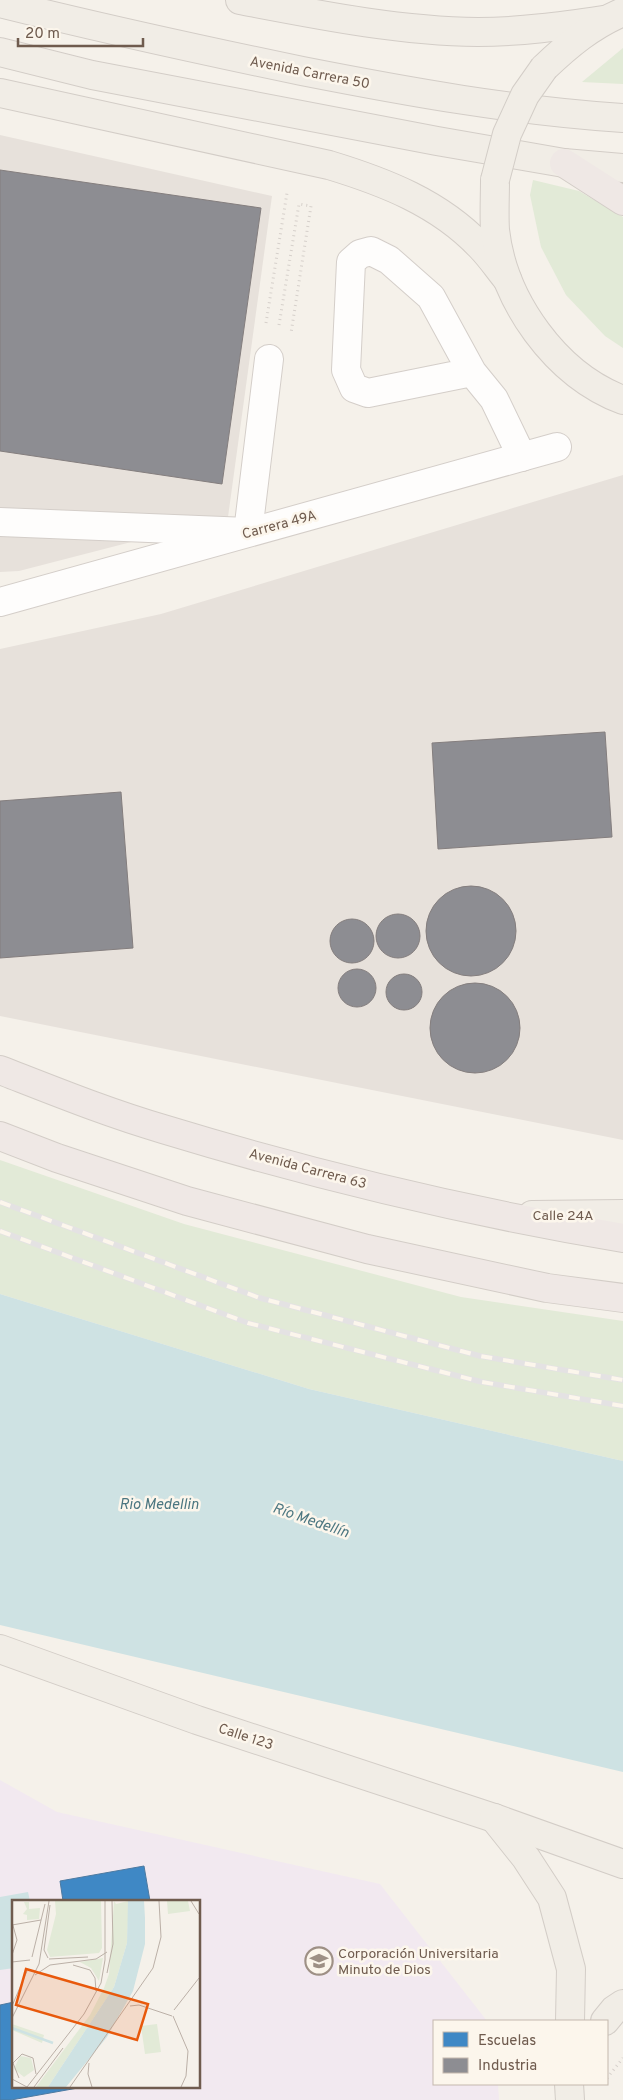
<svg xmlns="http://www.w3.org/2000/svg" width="623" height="2100" viewBox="0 0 623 2100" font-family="Overpass,sans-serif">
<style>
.industrial{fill:#e7e1db}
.education{fill:#f2e9f0;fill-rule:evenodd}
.green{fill:#e2ead7}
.water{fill:#cee2e3}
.schools{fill:#3f88c5;stroke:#4d7aa1}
.industry{fill:#8d8d92;stroke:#847e7e}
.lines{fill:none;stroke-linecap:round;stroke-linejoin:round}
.minor-casing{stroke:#d4cec9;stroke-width:30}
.major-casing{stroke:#d3cdc7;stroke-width:30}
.highway-casing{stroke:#d3cdc7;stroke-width:30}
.path{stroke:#d6d0cb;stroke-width:3;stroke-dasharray:1 4;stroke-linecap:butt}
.minor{stroke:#fefdfc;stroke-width:28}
.major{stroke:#f1ede6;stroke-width:28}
.highway{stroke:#efe8e5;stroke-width:28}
.rail-casing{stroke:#e4e2e3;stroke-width:5.5}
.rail{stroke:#fcf6ec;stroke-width:4;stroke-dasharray:11;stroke-linecap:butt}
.major-bridge-casing{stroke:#d3cdc7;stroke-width:30;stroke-linecap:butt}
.major-bridge{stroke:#f1ede6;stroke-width:28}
.labels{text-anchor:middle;stroke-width:5;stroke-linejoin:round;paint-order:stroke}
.street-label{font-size:14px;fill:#6f5b4e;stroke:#fcf6ec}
.poi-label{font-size:14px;fill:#6f5b4e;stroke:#fcf6ec;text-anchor:start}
.water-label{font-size:15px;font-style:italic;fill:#4b7680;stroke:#fcf6ec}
.inset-river{fill:none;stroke:#cee2e3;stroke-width:2.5}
.inset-road{fill:none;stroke:#bbb0a7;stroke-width:1}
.view{fill:#e8590c;fill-opacity:0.15;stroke:#e8590c;stroke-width:2.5}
.inset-edge{fill:none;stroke:#6f5b4e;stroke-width:2.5}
</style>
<rect width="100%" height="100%" fill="#f5f1ea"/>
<g class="industrial">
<path d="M0,135l272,61 -44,321 -209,54 -19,1z"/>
<path d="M623,475v665l-623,-124v-367l161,-35z"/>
</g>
<path class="education" d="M0,1780l57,32 323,72 107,137h-53v63h64l1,16h-499zM14,1901h185v185h-185z"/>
<g class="green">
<path d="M623,48v36l-41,-2z"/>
<path d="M533,180l46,11 44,26v131l-18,-12 -39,-41 -25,-48 -11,-52z"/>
<path d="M0,1160l184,64 277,73 162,24v140l-314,-72 -309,-95z"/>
</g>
<g class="water">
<path d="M0,1294l309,95 314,72v311l-623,-147z"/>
<path d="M28,1892l2,9h-16v67l-14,2v-73z"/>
</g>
<g class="schools">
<path d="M144,1866l6,35h-87l-3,-20z"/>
<path d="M14,2002v84h75l-78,14h-11v-95z"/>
</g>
<g class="industry">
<path d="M0,170l261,38 -39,276 -222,-33z"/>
<path d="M605,732l7,105 -174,12 -6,-106z"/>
<path d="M121,792l12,156 -133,10v-157z"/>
<circle cx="471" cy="931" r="45"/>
<circle cx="398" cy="936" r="22"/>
<circle cx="352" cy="941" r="22"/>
<circle cx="357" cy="988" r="19"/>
<circle cx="404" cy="992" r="18"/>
<circle cx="475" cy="1028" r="45"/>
</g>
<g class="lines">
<g class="minor-casing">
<g id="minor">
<path d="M472,372l-104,21 -14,-5 -8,-18 5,-108 9,-8 11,-3 18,9 42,37 41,75 22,27 28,58"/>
<path d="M0,522l248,10 21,-173"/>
<path d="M0,602l557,-155"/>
</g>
</g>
<g class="major-casing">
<g id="major">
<path d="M240,0c79,15 158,31 238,32 42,0 84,-6 125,-12"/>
<path d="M0,3c100,25 201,47 302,68 107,21 213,40 321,47"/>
<path d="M0,52l92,23 345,66 127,22 59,5"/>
<path d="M544,68c24,-23 48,-43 79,-56"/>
<path d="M0,93l329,72c56,17 110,38 151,81 10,10 18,22 27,33"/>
<path d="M495,180c0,16 -1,34 0,50 8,71 61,145 128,170"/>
<path d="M532,1215l91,-1"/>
<path d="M0,1649l197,71 297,98 129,46"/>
<path d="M494,1818l32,40 26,40 19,71 -1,52"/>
<path d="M605,2021l9,-11 9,-6"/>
<path d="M569,2084l1,16"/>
</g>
</g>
<g class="highway-casing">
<g id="highway">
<path d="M564,163l59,38"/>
<path d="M0,1070c54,21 108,43 163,59 151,46 305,83 460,109"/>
<path d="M0,1136l57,22 130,43 180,48 180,39 76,10"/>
</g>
</g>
<g class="path">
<path d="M266,323l21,-130"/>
<path d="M279,325l20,-121 12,2 -20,127"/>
<path d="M607,2078l16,-20"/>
</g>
<use href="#minor" class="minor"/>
<use href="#major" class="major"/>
<use href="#highway" class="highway"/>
<g class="rail-casing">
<g id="rail">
<path d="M0,1202l260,96 220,58 143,24"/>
<path d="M0,1231l248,92 234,59 141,24"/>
</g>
</g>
<use href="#rail" class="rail"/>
<g class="major-bridge-casing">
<path id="major-bridge" d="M495,180l12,-46 18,-39 19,-27"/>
</g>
<use href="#major-bridge" class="major-bridge"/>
</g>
<defs>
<g id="university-ring" transform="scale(1.4375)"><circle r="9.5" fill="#fcf6ec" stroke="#9e9085" stroke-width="1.5"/><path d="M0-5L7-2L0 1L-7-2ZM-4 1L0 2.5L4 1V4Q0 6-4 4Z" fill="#9e9085"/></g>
</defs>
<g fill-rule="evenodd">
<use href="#university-ring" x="319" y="1961"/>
</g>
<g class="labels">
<g class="street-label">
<text transform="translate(310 72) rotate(11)" y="5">Avenida Carrera 50</text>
<text transform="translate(279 524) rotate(-15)" y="5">Carrera 49A</text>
<text transform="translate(308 1168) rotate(15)" y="5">Avenida Carrera 63</text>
<text x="563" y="1220">Calle 24A</text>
<text transform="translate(246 1736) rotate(18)" y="5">Calle 123</text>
</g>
<g class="poi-label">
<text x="338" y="1958">Corporación Universitaria<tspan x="338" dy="16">Minuto de Dios</tspan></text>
</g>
<g class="water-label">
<text x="159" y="1509">Rio Medellin</text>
<text transform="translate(311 1520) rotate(19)" y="5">Río Medellín</text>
</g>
</g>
<g transform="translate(12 1900)">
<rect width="188" height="188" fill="#f5f1ea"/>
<path d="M43,1h46l1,47 -3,5 -49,4 -3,-7 9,-36zM102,1l2,3 12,-3v19l-1,23 -13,44 -66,100h-12l54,-72 14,-27 5,-14zM155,1h21l2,10 -22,3zM12,2h5v7l11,-1 -1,11 -12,1v-5l-4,-1 4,-5zM91,58l-4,23 -8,-13 -11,-6zM0,124l32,11 -2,8 -30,-13zM145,124l4,28 -16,2 -4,-28zM8,156l11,2 3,12 -10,7 -10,-8z" fill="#e2ead7"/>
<path d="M116,1h16l1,17v26l-12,47 -26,46 -41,50h-18l66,-100 13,-44z" fill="#cee2e3"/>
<path class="inset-river" d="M0,128l41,15"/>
<path class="inset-road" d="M179,1l8,13M0,22l5,18 -5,15M0,25l29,-5M20,57l13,-53M36,58l-4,-8 6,-45M37,59l39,-2M0,62l18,-2M61,65l17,5 5,8 1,13M95,73l6,-29 -1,-43M23,75l15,-10 46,-6 11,-7M0,106l15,-35M118,106l9,-1 33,11M162,110l25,-32M161,116l15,35 -2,25 -5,11M0,118l27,-54 10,-63M77,163l-1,11 4,13M7,178l-6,-15 9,-9 11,4 3,16M0,179l15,8M15,187l57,-73 17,-31 4,-23v-59M22,187l29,-39M58,187l83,-119 8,-31 -2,-36"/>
<path class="view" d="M14,69l122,35 -11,36 -121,-35z"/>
<rect width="188" height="188" class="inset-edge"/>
</g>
<rect x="433" y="2020" width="175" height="65" fill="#fcf6ec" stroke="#c4b8ad"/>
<rect x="443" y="2032" width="25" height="15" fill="#3f88c5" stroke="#c4b8ad"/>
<text x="478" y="2045" font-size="15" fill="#6f5b4e">Escuelas</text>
<rect x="443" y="2058" width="25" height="15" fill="#8d8d92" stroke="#c4b8ad"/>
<text x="478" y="2070" font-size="15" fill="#6f5b4e">Industria</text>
<path d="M18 38v8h125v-8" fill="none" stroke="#6f5b4e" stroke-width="2.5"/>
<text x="25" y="38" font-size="15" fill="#6f5b4e" stroke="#fcf6ec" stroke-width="4" paint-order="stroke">20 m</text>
</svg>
